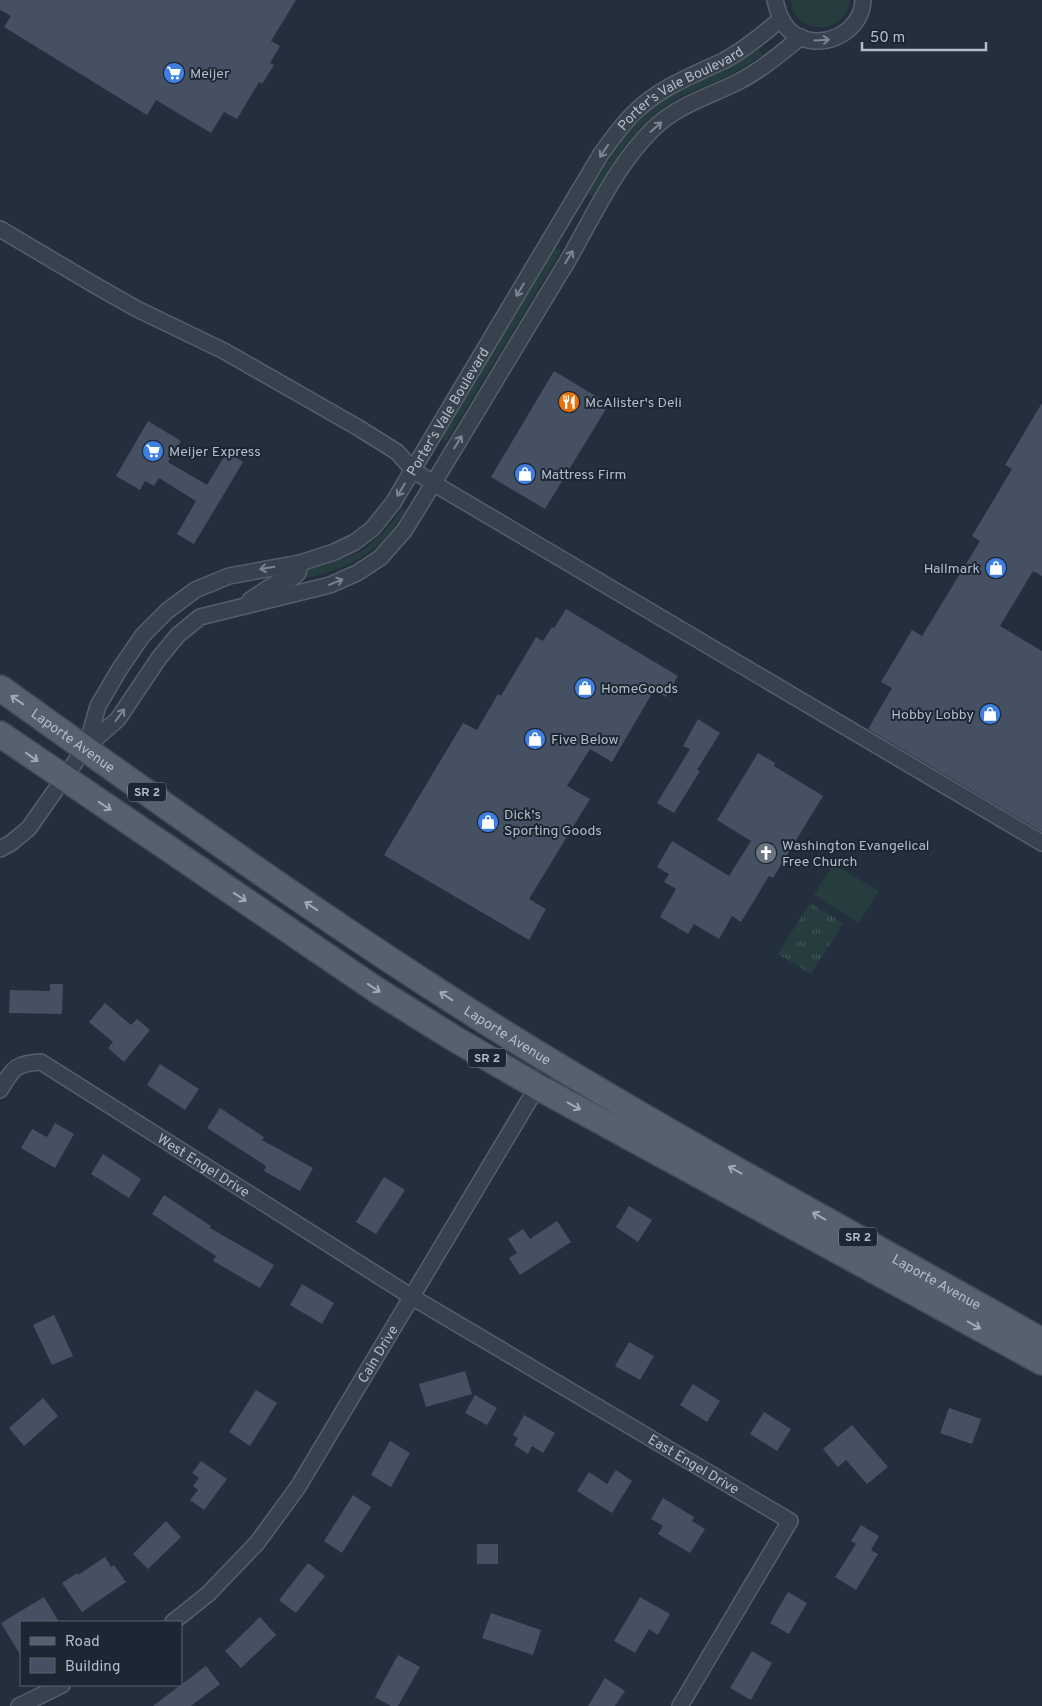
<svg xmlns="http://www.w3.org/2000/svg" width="1042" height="1706" viewBox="0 0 1042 1706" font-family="Overpass,sans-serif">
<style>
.grass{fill:#263c3f}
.park{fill:url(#park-tufts)}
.building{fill:#455162}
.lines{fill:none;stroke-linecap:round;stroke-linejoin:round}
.street-casing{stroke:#565f6c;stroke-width:18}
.primary-casing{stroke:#414a57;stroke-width:28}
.street{stroke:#38414e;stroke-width:15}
.primary{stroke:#56606e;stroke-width:25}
.oneway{stroke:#7c8592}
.oneway2{stroke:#a1aab7}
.labels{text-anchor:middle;stroke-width:4;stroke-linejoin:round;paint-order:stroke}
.shield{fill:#1d2633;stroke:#878f9c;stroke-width:1}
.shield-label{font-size:12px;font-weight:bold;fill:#b4bcc9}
.poi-label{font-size:14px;fill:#b4bcc9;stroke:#1d2633;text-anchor:start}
.street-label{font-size:14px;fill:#b4bcc9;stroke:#1d2633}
</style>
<defs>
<pattern id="park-tufts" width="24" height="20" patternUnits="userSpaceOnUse" patternTransform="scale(1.25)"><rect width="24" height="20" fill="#263c3f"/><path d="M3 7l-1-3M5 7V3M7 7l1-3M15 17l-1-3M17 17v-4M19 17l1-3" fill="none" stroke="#435659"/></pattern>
</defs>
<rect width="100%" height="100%" fill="#242f3e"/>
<g class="grass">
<path d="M791,0h59c-4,37 -58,36 -59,0z"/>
<path d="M759,49l4,6c-12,7 -24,15 -36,21 -17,9 -34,14 -50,23 -41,24 -62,58 -84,98l-5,-3 36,-58 29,-28 33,-22 50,-22z"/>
<path d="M555,248l5,1v4l-113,187 -3,1 -1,-4z"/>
<path d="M403,508l2,3c-26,41 -52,56 -98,67l-2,-1 4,-8 3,-3 30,-7 20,-8 22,-19z"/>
<path d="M833,864l46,27 -20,32 -45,-28z"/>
</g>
<path class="park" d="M810,903l33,20 -32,51 -33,-20z"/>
<g class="building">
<path d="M0,0h296l-25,41 9,5 -10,17 4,2 -12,19 -3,-2 -22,37 -13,-7 -13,21 -55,-33 -9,15 -143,-88 7,-11 -11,-6z"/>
<path d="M554,371l55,33 -64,105 -54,-32z"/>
<path d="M1042,403v173l-9,-5 -33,55 42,25v181l-174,-103 24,-41 -11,-6 31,-52 10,6 58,-95 -8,-5 40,-67 -7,-4z"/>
<path d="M148,421l33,20 -13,21 39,23 20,-33 16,10 -49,82 -17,-10 19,-33 -37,-23 -5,8 -9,-5 -5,9 -24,-14z"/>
<path d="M566,609l112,67 -12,21 -12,-7 -42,72 -22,-13 -23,37 23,13 -61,100 17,10 -17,31 -145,-85 79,-132 14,7 21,-36 3,2 35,-59 7,4 9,-14 2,1z"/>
<path d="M698,719l22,14 -23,37 3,1 -26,42 -17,-10 33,-54 -7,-3z"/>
<path d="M758,753l17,10 -1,3 49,30 -50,82 -4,-2 -28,46 -9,-6 -13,23 -25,-15 -6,10 -28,-17 16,-28 -12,-7 5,-8 -12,-7 15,-26 57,35 22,-35 -34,-21z"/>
<path d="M50,984h13l-1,30 -53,-1 1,-23 40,1z"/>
<path d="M105,1003l26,22 6,-6 13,11 -26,32 -16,-14 5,-6 -24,-20z"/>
<path d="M160,1064l39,25 -14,21 -38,-25z"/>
<path d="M220,1108l44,29 -2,3 51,28 -13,23 -36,-20 2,-5 -59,-38z"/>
<path d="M55,1123l19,11 -19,34 -34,-20 11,-19 15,8z"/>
<path d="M103,1154l38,25 -12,19 -38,-24z"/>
<path d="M384,1177l21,13 -29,44 -20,-12z"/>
<path d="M164,1195l47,31 -1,2 64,37 -14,23 -47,-27 3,-5 -64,-42z"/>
<path d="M629,1206l23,14 -14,22 -22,-15z"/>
<path d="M557,1221l14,21 -51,33 -11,-17 8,-5 -9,-14 15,-10 7,10z"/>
<path d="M302,1284l32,19 -12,21 -32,-19z"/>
<path d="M54,1315l19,41 -21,9 -19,-40z"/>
<path d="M629,1342l25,14 -14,24 -25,-14z"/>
<path d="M465,1371l7,23 -46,13 -7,-23z"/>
<path d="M693,1384l27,17 -13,21 -27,-17z"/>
<path d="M256,1390l21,13 -27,43 -21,-14z"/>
<path d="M475,1395l22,13 -10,17 -22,-12z"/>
<path d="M43,1398l15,18 -34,30 -15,-18z"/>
<path d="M949,1408l32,11 -9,25 -32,-11z"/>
<path d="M764,1412l27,17 -14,22 -27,-17z"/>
<path d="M524,1415l31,18 -12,20 -11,-7 -4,8 -14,-9 4,-7 -5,-3z"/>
<path d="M852,1425l36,42 -21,17 -21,-24 -8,7 -15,-18z"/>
<path d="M390,1441l20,12 -19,34 -20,-12z"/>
<path d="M201,1461l26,18 -23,31 -14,-10 8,-10 -5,-4 6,-8 -7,-5z"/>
<path d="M616,1470l16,11 -20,32 -35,-22 12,-19 18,12z"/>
<path d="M353,1495l18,12 -29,46 -18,-12z"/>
<path d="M663,1498l31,19 -2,4 13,8 -15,24 -32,-19 5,-8 -12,-7z"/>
<path d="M166,1521l15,16 -33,32 -15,-15z"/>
<path d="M861,1525l18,11 -8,14 7,4 -22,36 -21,-13 21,-33 -5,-3z"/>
<rect x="477" y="1544" width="21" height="20"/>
<path d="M105,1557l6,10 3,-2 12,17 -44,30 -20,-29 15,-10 1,2z"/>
<path d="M308,1563l17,13 -29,37 -17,-13z"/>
<path d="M788,1592l19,11 -18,31 -19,-11z"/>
<path d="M44,1597l15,25h-38v34l-20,-33z"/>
<path d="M640,1597l30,17 -12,21 -9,-6 -14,24 -21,-12z"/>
<path d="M491,1613l50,17 -8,25 -51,-17z"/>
<path d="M260,1617l16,18 -35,33 -16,-17z"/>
<path d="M752,1651l20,12 -21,37 -21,-12z"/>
<path d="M398,1655l22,12 -22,39h-7l-16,-9z"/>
<path d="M206,1666l14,18 -29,22h-38z"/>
<path d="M605,1678l20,13 -10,15h-27z"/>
</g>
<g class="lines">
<g class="street-casing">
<g id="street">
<path d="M775,0c3,12 6,22 15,31 26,23 72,4 73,-31"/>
<path d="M0,229l98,58 39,22 87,42 133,76 40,25 16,18 20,13 609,360"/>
<path d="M250,600l26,-17 15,-4 7,-6 2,-10"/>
<path id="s1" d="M86,748l12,-42 21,-36 24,-35 24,-24 28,-21 34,-14 71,-13 34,-11 21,-10 18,-14 20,-25 208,-349c11,-15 21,-30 34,-42 25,-25 59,-37 90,-52 20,-11 38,-26 56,-41"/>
<path d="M0,849l11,-6 18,-15 56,-80 33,-29 41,-61 19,-23 22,-18 130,-32 27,-12 23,-15 24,-27c55,-89 108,-179 163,-269 26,-45 49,-97 86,-133 23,-23 54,-32 83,-46 24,-12 44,-29 65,-46"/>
<path id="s2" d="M0,1090c13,-21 15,-27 41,-28l371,235 378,224 -110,185"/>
<path id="s3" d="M173,1622l35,-28 49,-51 41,-56 254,-425"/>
<path d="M19,1706l43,-21"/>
</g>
</g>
<g class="primary-casing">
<g id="primary">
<path id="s4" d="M0,688c181,129 362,260 553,375 160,97 326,185 489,278"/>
<path d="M0,734l378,257 77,48 83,48 504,275"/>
</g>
</g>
<use href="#street" class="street"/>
<use href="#primary" class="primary"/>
</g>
<defs><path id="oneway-shaft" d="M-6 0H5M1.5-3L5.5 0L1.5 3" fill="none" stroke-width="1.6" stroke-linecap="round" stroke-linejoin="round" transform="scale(1.25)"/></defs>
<g class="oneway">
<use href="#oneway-shaft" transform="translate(822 40) rotate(-3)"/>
<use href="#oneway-shaft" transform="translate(656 127) rotate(-41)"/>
<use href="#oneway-shaft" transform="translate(604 151) rotate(124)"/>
<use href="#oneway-shaft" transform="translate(569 257) rotate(-59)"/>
<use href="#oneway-shaft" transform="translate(520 290) rotate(121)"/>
<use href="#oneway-shaft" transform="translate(458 442) rotate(-59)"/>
<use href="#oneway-shaft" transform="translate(401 490) rotate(121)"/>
<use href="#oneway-shaft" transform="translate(267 568) rotate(171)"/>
<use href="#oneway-shaft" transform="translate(336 582) rotate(-22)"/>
<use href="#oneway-shaft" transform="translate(120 715) rotate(-53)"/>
</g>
<g class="oneway2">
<use href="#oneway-shaft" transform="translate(17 700) rotate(-145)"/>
<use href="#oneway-shaft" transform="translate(32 757) rotate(35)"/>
<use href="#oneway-shaft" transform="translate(105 806) rotate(34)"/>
<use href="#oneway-shaft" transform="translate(240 897) rotate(34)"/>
<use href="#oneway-shaft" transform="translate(311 906) rotate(-146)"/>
<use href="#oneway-shaft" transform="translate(374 988) rotate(34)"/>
<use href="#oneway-shaft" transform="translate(446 996) rotate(-147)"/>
<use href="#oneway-shaft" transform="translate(574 1106) rotate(29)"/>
<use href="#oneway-shaft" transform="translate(735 1170) rotate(-151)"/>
<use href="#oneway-shaft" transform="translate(819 1216) rotate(-151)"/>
<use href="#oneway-shaft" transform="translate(974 1325) rotate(29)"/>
</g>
<defs>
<g id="supermarket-disc" transform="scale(1.125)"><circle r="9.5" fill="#3f7fe0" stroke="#1d2633"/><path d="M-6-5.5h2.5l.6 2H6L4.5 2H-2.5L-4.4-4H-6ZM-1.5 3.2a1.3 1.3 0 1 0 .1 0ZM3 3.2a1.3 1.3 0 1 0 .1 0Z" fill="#fff"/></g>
<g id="restaurant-disc" transform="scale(1.125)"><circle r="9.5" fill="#e8710a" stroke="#1d2633"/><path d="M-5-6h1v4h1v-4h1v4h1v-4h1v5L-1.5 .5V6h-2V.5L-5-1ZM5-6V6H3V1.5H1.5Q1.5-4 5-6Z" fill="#fff"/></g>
<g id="shop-disc" transform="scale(1.125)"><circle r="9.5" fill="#3f7fe0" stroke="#1d2633"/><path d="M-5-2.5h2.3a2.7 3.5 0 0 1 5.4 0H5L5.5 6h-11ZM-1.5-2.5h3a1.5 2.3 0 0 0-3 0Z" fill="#fff"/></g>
<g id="church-disc" transform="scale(1.125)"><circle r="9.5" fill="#6b7280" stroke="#1d2633"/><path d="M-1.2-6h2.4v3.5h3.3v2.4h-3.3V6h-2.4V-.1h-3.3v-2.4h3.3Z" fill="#fff"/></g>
</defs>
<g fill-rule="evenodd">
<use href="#supermarket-disc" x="174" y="73"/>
<use href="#restaurant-disc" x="569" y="402"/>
<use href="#supermarket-disc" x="153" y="451"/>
<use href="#shop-disc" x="525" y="474"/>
<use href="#shop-disc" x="996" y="568"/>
<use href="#shop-disc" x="585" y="688"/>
<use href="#shop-disc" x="990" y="714"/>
<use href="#shop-disc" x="535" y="739"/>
<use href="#shop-disc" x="488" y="822"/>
<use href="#church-disc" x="766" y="853"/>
</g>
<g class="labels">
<g class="shield">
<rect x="128" y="782.5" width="38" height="19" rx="4"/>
<rect x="468" y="1048.5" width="38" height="19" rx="4"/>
<rect x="839" y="1227.5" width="38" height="19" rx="4"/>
</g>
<g class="shield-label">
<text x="147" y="796">SR 2</text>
<text x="487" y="1062">SR 2</text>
<text x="858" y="1241">SR 2</text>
</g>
<g class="poi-label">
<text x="190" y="78">Meijer</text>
<text x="585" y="407">McAlister's Deli</text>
<text x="169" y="456">Meijer Express</text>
<text x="541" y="479">Mattress Firm</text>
<text x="980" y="573" text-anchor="end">Hallmark</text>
<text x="601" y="693">HomeGoods</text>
<text x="974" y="719" text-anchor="end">Hobby Lobby</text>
<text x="551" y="744">Five Below</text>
<text x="504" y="819">Dick's<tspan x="504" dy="16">Sporting Goods</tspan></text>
<text x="782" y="850">Washington Evangelical<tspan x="782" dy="16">Free Church</tspan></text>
</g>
<g class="street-label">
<text dy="5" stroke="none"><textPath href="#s1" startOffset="931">Porter's Vale Boulevard</textPath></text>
<text dy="5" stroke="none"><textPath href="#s1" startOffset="526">Porter's Vale Boulevard</textPath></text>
<text dy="5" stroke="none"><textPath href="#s4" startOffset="90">Laporte Avenue</textPath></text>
<text dy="5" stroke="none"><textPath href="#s4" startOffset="615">Laporte Avenue</textPath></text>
<text dy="5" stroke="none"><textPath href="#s2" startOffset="246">West Engel Drive</textPath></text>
<text dy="5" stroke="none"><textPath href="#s4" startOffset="1110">Laporte Avenue</textPath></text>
<text dy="5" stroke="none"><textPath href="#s3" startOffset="340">Cain Drive</textPath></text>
<text dy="5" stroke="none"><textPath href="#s2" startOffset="820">East Engel Drive</textPath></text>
</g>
</g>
<rect x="20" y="1621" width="162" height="65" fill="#1d2633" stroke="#59626f"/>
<rect x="30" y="1637" width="25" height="8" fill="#56606e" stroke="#59626f"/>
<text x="65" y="1646" font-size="15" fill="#b4bcc9">Road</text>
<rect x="30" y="1658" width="25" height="15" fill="#455162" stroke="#59626f"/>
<text x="65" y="1671" font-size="15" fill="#b4bcc9">Building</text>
<path d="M862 42v8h124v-8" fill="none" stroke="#b4bcc9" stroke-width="2.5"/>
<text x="870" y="42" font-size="15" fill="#b4bcc9" stroke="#1d2633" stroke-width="4" paint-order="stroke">50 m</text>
</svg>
